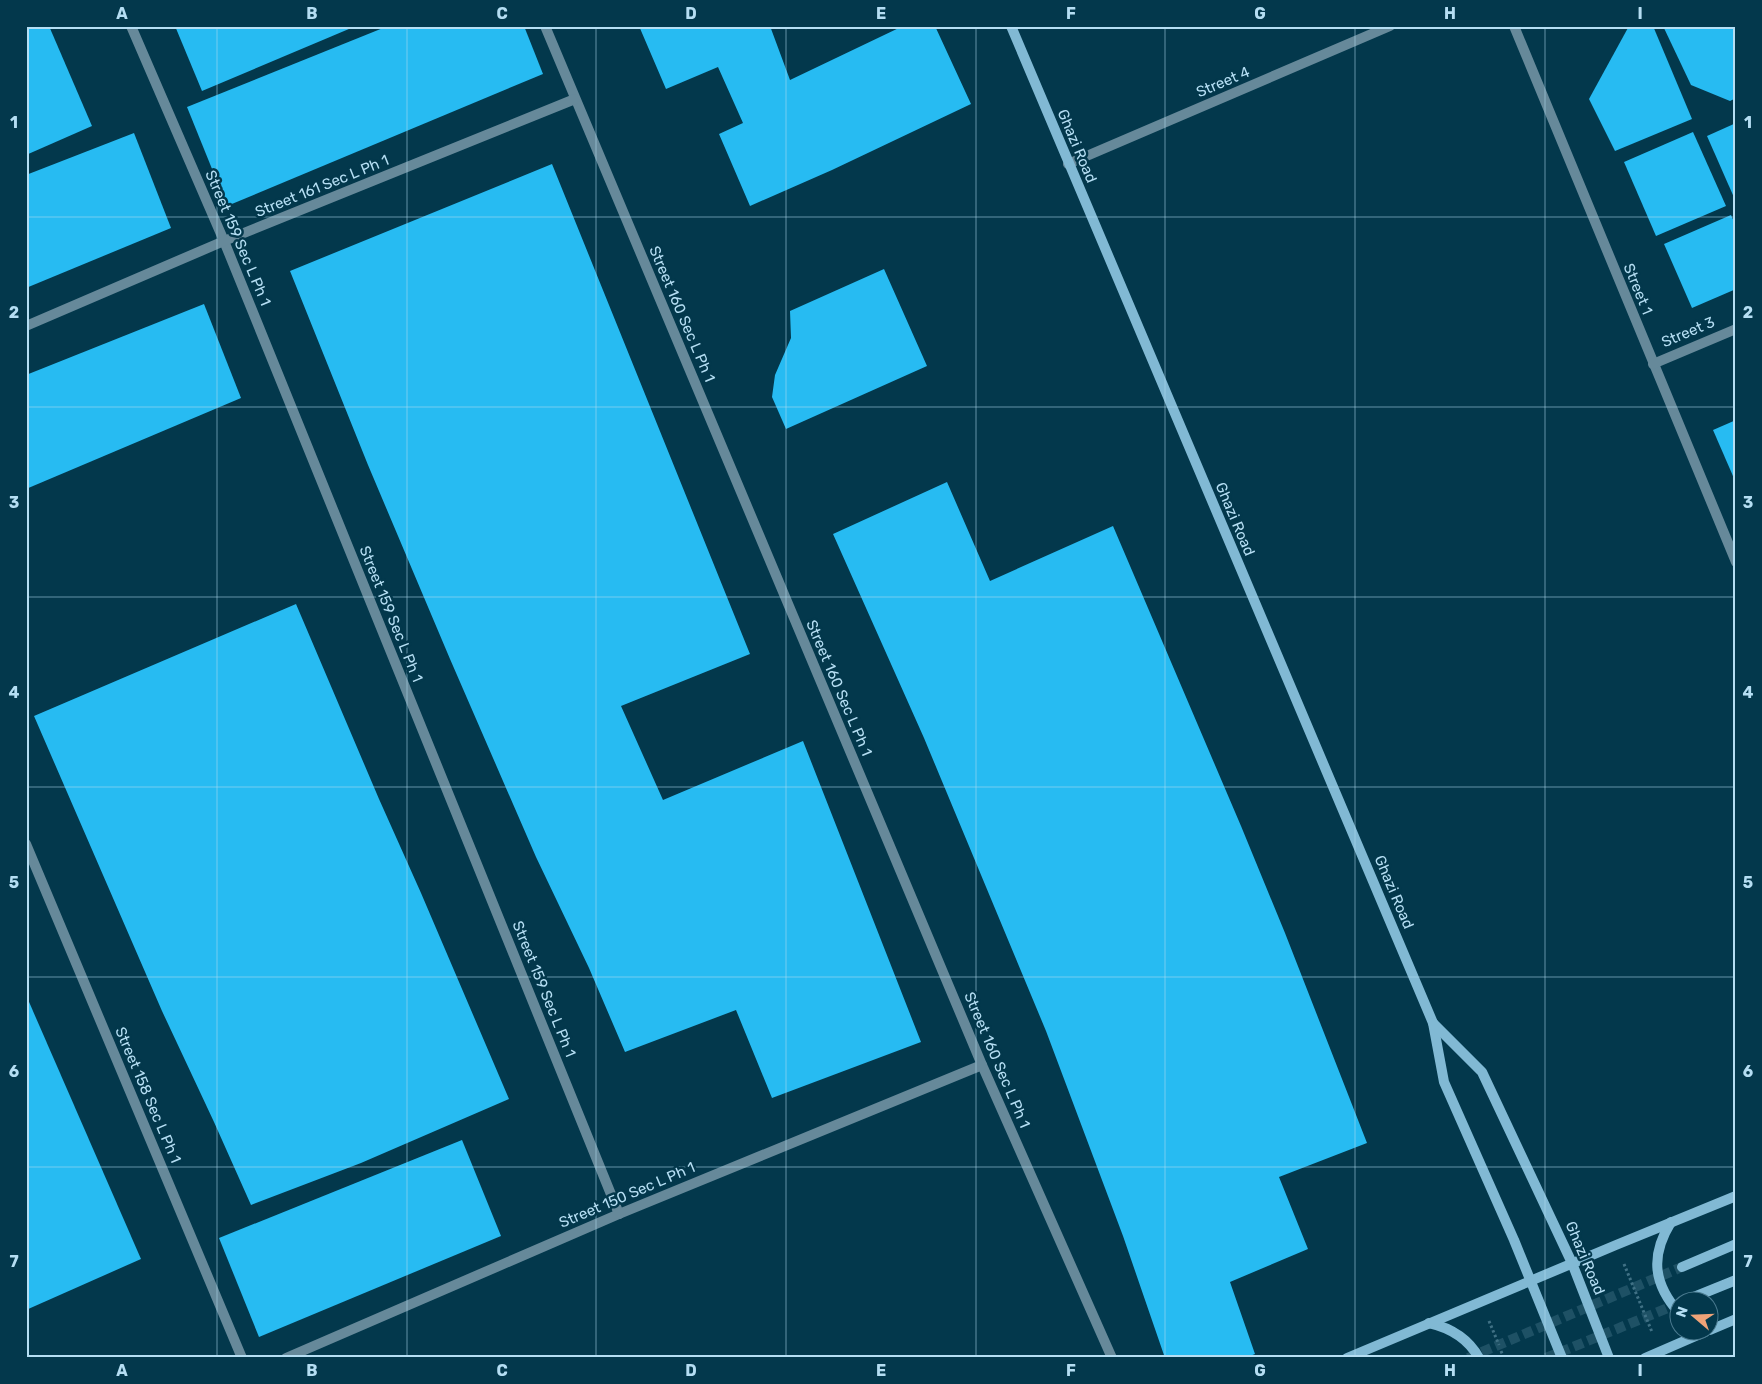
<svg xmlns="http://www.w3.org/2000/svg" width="1762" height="1384" viewBox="0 0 1762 1384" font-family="Rubik,sans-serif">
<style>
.building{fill:#27bbf2}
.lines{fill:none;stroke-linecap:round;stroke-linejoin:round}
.secondary-tunnel{stroke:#1e5165;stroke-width:10;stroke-dasharray:10 5;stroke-linecap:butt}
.path{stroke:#407185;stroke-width:3;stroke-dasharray:2.5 2.5;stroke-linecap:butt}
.minor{stroke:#66899a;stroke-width:10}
.secondary{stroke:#81b9d4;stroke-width:10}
.grid{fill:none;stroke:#b5def3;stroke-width:1;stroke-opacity:0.55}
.labels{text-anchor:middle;stroke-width:5;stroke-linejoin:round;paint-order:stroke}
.street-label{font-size:15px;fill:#b5def3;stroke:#03384c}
.neatline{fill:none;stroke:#b5def3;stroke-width:2}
.grid-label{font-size:16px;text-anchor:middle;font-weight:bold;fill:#b5def3}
</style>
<rect width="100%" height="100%" fill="#03384c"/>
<g class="building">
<path d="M26,26h23l43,100 -66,29z"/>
<path d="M175,26h181l-154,65z"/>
<path d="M388,26h136l19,48 -316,132 -40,-99z"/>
<path d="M639,26h131l20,54 113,-54h32l36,78 -139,66 -82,36 -31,-72 24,-11 -25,-56 -52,22z"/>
<path d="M1629,26h24l39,93 -77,32 -26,-52z"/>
<path d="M1663,26h73v72l-6,3 -39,-16z"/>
<path d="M1736,123v79l-29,-66z"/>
<path d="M1693,132l33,74 -70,30 -32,-74z"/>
<path d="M134,133l37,95 -145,60v-113z"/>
<path d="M552,164l198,490 -129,52 42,94 140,-59 118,301 -149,56 -36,-88 -111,42 -36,-84 -53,-111 -86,-198 -82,-194 -78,-194z"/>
<path d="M1731,215l5,11v63l-44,19 -28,-64z"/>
<path d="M884,269l43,97 -141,63 -14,-32 3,-22 16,-37 -1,-27z"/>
<path d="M204,304l37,94 -215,91v-114z"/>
<path d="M1736,420v63l-23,-53z"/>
<path d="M947,482l43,99 123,-55 128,300 44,107 82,210 -88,34 29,72 -78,33 25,72 -10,4h-80l-42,-122 -77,-205 -122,-293 -91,-204z"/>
<path d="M296,604l83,195 42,94 88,206 -148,64 -110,42 -37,-83 -52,-111 -128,-295z"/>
<path d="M26,995l115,264 -115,51z"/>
<path d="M462,1140l39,96 -242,101 -40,-99z"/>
</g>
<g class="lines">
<g class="secondary-tunnel">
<path d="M1468,1358l214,-91"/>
<path d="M1546,1358l134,-55"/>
</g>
<g class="path">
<path d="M1624,1264l28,68"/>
<path d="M1489,1321l10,24"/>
<path d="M1501,1351l3,7"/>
</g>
<g class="minor">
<path d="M131,26l93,215 395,973"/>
<path d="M545,26l437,1039 130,293"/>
<path d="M1514,26l222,536"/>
<path d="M1068,164l322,-138"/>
<path d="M26,326l198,-85 351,-142"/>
<path d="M1653,364l83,-35"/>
<path d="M26,844l216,514"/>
<path d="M286,1358l333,-144 363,-149"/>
</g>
<g class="secondary">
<path d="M1011,26l422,997 11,59 70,158 48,118"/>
<path d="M1433,1023l49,49 90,191 37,95"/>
<path d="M1671,1222c-21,34 -18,62 9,92"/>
<path d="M1682,1267l54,-23"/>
<path d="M1689,1299l47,-19"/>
<path d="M1429,1323c22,5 39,15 50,35"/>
<path d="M1710,1330l26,-11"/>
<path d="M1347,1358l269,-113 120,-49"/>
<path d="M1645,1358l60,-26"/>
</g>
</g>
<path class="grid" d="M217,26v1332M407,26v1332M596,26v1332M786,26v1332M976,26v1332M1165,26v1332M1355,26v1332M1545,26v1332M26,217h1710M26,407h1710M26,597h1710M26,787h1710M26,977h1710M26,1167h1710"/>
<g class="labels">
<g class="street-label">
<text transform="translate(1223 82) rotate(-23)" y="5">Street 4</text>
<text transform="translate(1077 146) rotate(67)" y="5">Ghazi Road</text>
<text transform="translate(322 186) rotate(-22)" y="5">Street 161 Sec L Ph 1</text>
<text transform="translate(238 238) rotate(67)" y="5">Street 159 Sec L Ph 1</text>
<text transform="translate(1638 289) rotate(68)" y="5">Street 1</text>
<text transform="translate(682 314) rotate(67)" y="5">Street 160 Sec L Ph 1</text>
<text transform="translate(1688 332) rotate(-23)" y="5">Street 3</text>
<text transform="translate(1235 519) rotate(67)" y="5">Ghazi Road</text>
<text transform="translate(391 614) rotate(68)" y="5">Street 159 Sec L Ph 1</text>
<text transform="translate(839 688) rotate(67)" y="5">Street 160 Sec L Ph 1</text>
<text transform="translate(1394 892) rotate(67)" y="5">Ghazi Road</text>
<text transform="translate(544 989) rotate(68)" y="5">Street 159 Sec L Ph 1</text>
<text transform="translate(997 1060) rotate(67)" y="5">Street 160 Sec L Ph 1</text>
<text transform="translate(148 1095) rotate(67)" y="5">Street 158 Sec L Ph 1</text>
<text transform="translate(627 1195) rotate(-23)" y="5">Street 150 Sec L Ph 1</text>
<text transform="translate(1585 1258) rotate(67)" y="5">Ghazi Road</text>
</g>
</g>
<rect width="1762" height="1384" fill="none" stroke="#03384c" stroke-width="55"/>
<g transform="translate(1694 1316) rotate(289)"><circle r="24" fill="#03384c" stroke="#4a7a8f"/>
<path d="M0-4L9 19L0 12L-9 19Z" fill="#efa378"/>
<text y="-8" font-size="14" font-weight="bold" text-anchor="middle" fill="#b5def3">N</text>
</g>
<rect x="28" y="28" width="1706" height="1328" class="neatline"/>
<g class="grid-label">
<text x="122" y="19">A</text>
<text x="312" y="19">B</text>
<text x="502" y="19">C</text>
<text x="691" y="19">D</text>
<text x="881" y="19">E</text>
<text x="1071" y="19">F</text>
<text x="1260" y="19">G</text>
<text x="1450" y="19">H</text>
<text x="1640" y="19">I</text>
<text x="14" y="128">1</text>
<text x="1748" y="128">1</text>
<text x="14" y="318">2</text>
<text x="1748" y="318">2</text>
<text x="14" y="508">3</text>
<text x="1748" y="508">3</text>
<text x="14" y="698">4</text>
<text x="1748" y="698">4</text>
<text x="14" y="888">5</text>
<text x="1748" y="888">5</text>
<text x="14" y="1077">6</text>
<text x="1748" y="1077">6</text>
<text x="14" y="1267">7</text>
<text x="1748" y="1267">7</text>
<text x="122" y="1376">A</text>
<text x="312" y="1376">B</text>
<text x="502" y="1376">C</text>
<text x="691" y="1376">D</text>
<text x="881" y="1376">E</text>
<text x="1071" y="1376">F</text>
<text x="1260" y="1376">G</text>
<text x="1450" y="1376">H</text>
<text x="1640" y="1376">I</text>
</g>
</svg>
